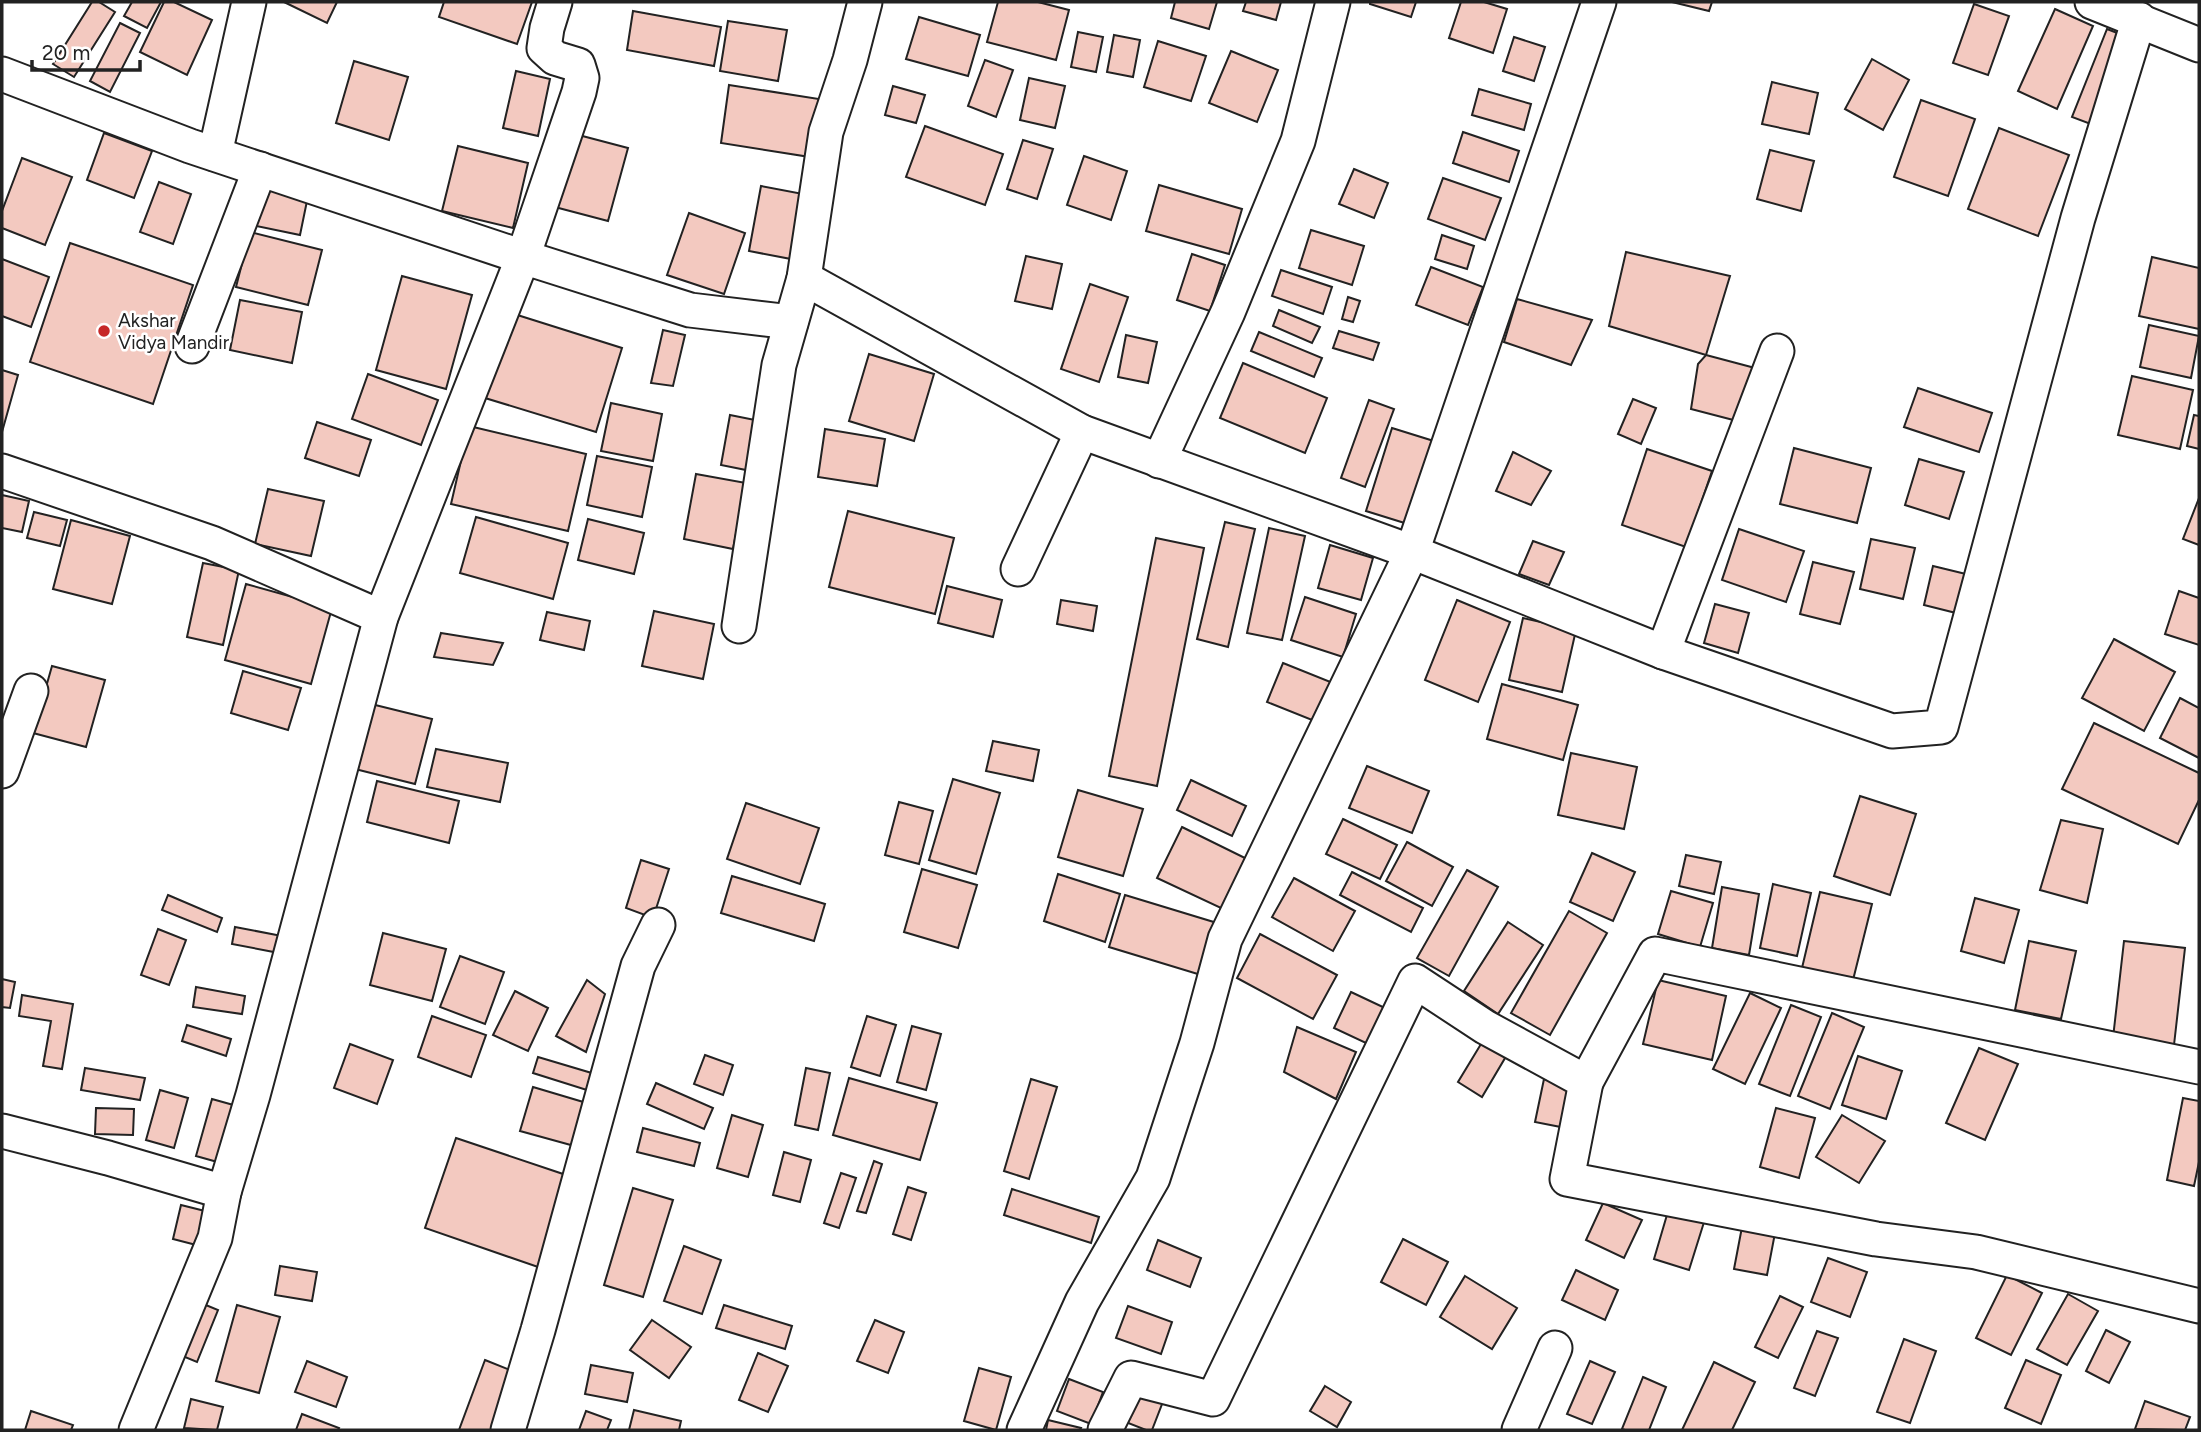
<svg xmlns="http://www.w3.org/2000/svg" width="2201" height="1432" viewBox="0 0 2201 1432" font-family="Figtree,sans-serif">
<style>
.building{fill:#f3c9c0;stroke:#222;stroke-width:2}
.lines{fill:none;stroke-linecap:round;stroke-linejoin:round}
.street-casing{stroke:#222;stroke-width:37}
.street{stroke:#fff;stroke-width:33}
.poi-dot{fill:#c62828;stroke:#fff;stroke-width:2.5}
.labels{text-anchor:middle;stroke-width:5;stroke-linejoin:round;paint-order:stroke}
.poi-label{font-size:19px;fill:#222;stroke:#fff;text-anchor:start}
</style>
<rect width="100%" height="100%" fill="#fff"/>
<g class="building">
<path d="M92,2h7l16,10 -41,65 -21,-13z"/>
<path d="M132,2h29l-14,26 -23,-12z"/>
<path d="M164,2h10l38,18 -25,55 -47,-23z"/>
<path d="M284,2h53l-10,21z"/>
<path d="M444,2h88l-15,42 -78,-27z"/>
<path d="M998,2h40l31,8 -13,50 -69,-18z"/>
<path d="M1175,2h42l-8,27 -38,-11z"/>
<path d="M1246,2h35l-5,18 -33,-9z"/>
<path d="M1370,2h46l-5,15 -41,-13z"/>
<path d="M1461,2h23l23,7 -14,44 -44,-15z"/>
<path d="M1672,2h40l-3,9z"/>
<path d="M1974,4l35,12 -21,59 -35,-12z"/>
<path d="M2055,9l38,17 -36,83 -39,-18z"/>
<path d="M633,11l88,16 -7,39 -87,-16z"/>
<path d="M919,17l61,18 -12,41 -62,-17z"/>
<path d="M728,21l59,9 -9,51 -58,-10z"/>
<path d="M120,23l20,10 -30,59 -20,-11z"/>
<path d="M2107,29l31,12 -34,88 -32,-12z"/>
<path d="M1078,32l25,5 -7,35 -25,-5z"/>
<path d="M1114,35l26,5 -7,37 -26,-5z"/>
<path d="M1514,37l31,10 -11,34 -31,-10z"/>
<path d="M1158,41l48,15 -15,45 -47,-14z"/>
<path d="M1231,51l47,19 -21,52 -48,-19z"/>
<path d="M1872,59l37,21 -26,50 -38,-21z"/>
<path d="M985,60l28,10 -17,47 -28,-11z"/>
<path d="M354,61l54,16 -19,63 -53,-17z"/>
<path d="M516,71l34,8 -12,57 -35,-8z"/>
<path d="M1029,78l36,8 -10,42 -35,-8z"/>
<path d="M1772,82l46,11 -9,41 -47,-10z"/>
<path d="M729,85l90,14 -9,58 -89,-14z"/>
<path d="M893,86l32,9 -9,28 -31,-8z"/>
<path d="M1479,89l52,15 -7,26 -52,-15z"/>
<path d="M1921,100l54,19 -27,77 -54,-19z"/>
<path d="M925,126l78,28 -18,51 -79,-28z"/>
<path d="M1999,128l70,27 -31,81 -70,-27z"/>
<path d="M1463,132l56,19 -10,31 -56,-19z"/>
<path d="M104,133l48,18 -18,47 -47,-18z"/>
<path d="M571,133l57,15 -20,73 -57,-15z"/>
<path d="M1023,140l30,9 -16,50 -30,-10z"/>
<path d="M458,146l70,17 -15,65 -71,-17z"/>
<path d="M1770,150l44,11 -13,50 -44,-12z"/>
<path d="M1084,156l43,15 -16,49 -44,-15z"/>
<path d="M22,158l50,19 -27,68 -43,-17v-17z"/>
<path d="M1354,169l34,14 -14,35 -35,-14z"/>
<path d="M1443,178l58,20 -16,42 -57,-21z"/>
<path d="M159,182l32,12 -18,50 -33,-12z"/>
<path d="M1159,185l83,24 -13,45 -83,-23z"/>
<path d="M260,186l48,10 -8,39 -48,-10z"/>
<path d="M761,186l42,8 -12,65 -42,-8z"/>
<path d="M689,213l56,20 -21,61 -57,-19z"/>
<path d="M1311,230l53,16 -12,39 -53,-17z"/>
<path d="M250,232l72,18 -14,55 -72,-18z"/>
<path d="M1442,235l32,11 -7,23 -32,-10z"/>
<path d="M70,243l123,42 -40,119 -123,-42z"/>
<path d="M1626,252l104,24 -24,79 -97,-29z"/>
<path d="M1192,254l33,11 -15,46 -33,-11z"/>
<path d="M1026,256l36,8 -10,45 -37,-8z"/>
<path d="M2152,257l47,11v61l-60,-13z"/>
<path d="M2,259l47,18 -18,50 -29,-11z"/>
<path d="M1431,267l52,20 -15,38 -52,-20z"/>
<path d="M1281,270l51,17 -9,27 -51,-18z"/>
<path d="M402,276l70,19 -26,94 -70,-19z"/>
<path d="M1090,284l38,13 -29,85 -38,-13z"/>
<path d="M1348,297l12,4 -7,21 -11,-3z"/>
<path d="M1517,299l75,21 -21,45 -67,-23z"/>
<path d="M240,300l62,12 -10,51 -62,-13z"/>
<path d="M1279,310l41,17 -8,16 -39,-17z"/>
<path d="M511,313l111,35 -26,84 -111,-34z"/>
<path d="M2149,325l50,11 -8,42 -51,-11z"/>
<path d="M663,330l22,5 -12,51 -22,-3z"/>
<path d="M1339,331l40,12 -6,17 -40,-12z"/>
<path d="M1259,332l63,26 -8,19 -63,-26z"/>
<path d="M1126,335l31,7 -9,41 -30,-6z"/>
<path d="M869,354l65,20 -20,67 -65,-20z"/>
<path d="M1706,355l49,13 -14,54 -50,-13 7,-45z"/>
<path d="M1243,363l84,35 -22,55 -85,-35z"/>
<path d="M2,370l16,5 -16,57z"/>
<path d="M368,374l70,26 -17,45 -69,-26z"/>
<path d="M2132,376l61,14 -13,59 -62,-14z"/>
<path d="M1918,388l74,25 -13,39 -75,-25z"/>
<path d="M1633,399l23,9 -15,36 -23,-10z"/>
<path d="M1369,400l25,9 -29,78 -24,-9z"/>
<path d="M611,403l51,11 -9,47 -52,-10z"/>
<path d="M730,415l30,6 -9,50 -30,-6z"/>
<path d="M2194,415l5,1v33l-12,-3z"/>
<path d="M317,422l54,18 -12,36 -54,-18z"/>
<path d="M469,426l117,28 -18,77 -117,-27z"/>
<path d="M1392,428l61,19 -26,83 -61,-19z"/>
<path d="M825,429l60,10 -8,47 -59,-9z"/>
<path d="M1794,448l77,20 -14,55 -77,-19z"/>
<path d="M1647,449l65,22 -26,76 -64,-22z"/>
<path d="M1513,452l38,19 -20,34 -35,-14z"/>
<path d="M597,456l55,11 -10,50 -55,-12z"/>
<path d="M1919,459l45,13 -15,47 -44,-14z"/>
<path d="M696,474l50,9 -13,66 -49,-10z"/>
<path d="M268,489l56,12 -13,55 -56,-12z"/>
<path d="M2,495l27,6 -7,31 -20,-4z"/>
<path d="M2199,498v47l-16,-6z"/>
<path d="M848,511l106,27 -19,76 -106,-27z"/>
<path d="M34,512l33,8 -7,26 -33,-8z"/>
<path d="M476,517l92,26 -15,56 -93,-26z"/>
<path d="M588,519l56,14 -10,41 -56,-14z"/>
<path d="M71,520l59,16 -18,68 -59,-15z"/>
<path d="M1225,522l30,7 -27,118 -31,-8z"/>
<path d="M1269,528l36,8 -23,104 -35,-7z"/>
<path d="M1739,529l65,22 -18,51 -64,-22z"/>
<path d="M1156,538l48,10 -47,238 -48,-10z"/>
<path d="M1871,539l44,9 -12,51 -43,-10z"/>
<path d="M1533,541l31,11 -15,33 -30,-11z"/>
<path d="M1330,545l43,13 -12,42 -43,-12z"/>
<path d="M1813,562l41,10 -14,52 -40,-10z"/>
<path d="M203,563l36,7 -16,75 -36,-8z"/>
<path d="M1933,566l37,9 -10,39 -36,-9z"/>
<path d="M246,584l86,24 -21,76 -86,-24z"/>
<path d="M947,586l55,14 -9,37 -55,-14z"/>
<path d="M2179,591l20,7v47l-34,-11z"/>
<path d="M1305,597l51,17 -13,43 -52,-17z"/>
<path d="M1061,600l36,6 -4,25 -36,-7z"/>
<path d="M1457,600l53,22 -32,80 -53,-22z"/>
<path d="M1715,604l34,9 -11,40 -34,-10z"/>
<path d="M654,611l60,13 -11,55 -61,-13z"/>
<path d="M547,612l43,9 -6,29 -44,-10z"/>
<path d="M1523,618l53,12 -14,62 -53,-12z"/>
<path d="M441,633l62,10 -10,22 -59,-8z"/>
<path d="M2114,639l61,33 -31,59 -62,-33z"/>
<path d="M1283,663l55,22 -16,39 -55,-22z"/>
<path d="M52,666l53,14 -19,67 -53,-14z"/>
<path d="M243,671l58,17 -13,42 -57,-17z"/>
<path d="M1502,684l76,21 -15,55 -76,-21z"/>
<path d="M2180,698l19,10v50l-39,-20z"/>
<path d="M359,701l73,18 -17,65 -72,-18z"/>
<path d="M2094,723l105,50v27l-21,44 -116,-55z"/>
<path d="M993,741l46,9 -6,31 -47,-10z"/>
<path d="M436,749l72,14 -8,39 -73,-15z"/>
<path d="M1571,753l66,14 -13,62 -66,-14z"/>
<path d="M1367,766l62,25 -17,42 -63,-25z"/>
<path d="M953,779l47,14 -24,81 -47,-14z"/>
<path d="M1191,780l55,26 -14,30 -55,-26z"/>
<path d="M377,781l82,20 -10,42 -82,-21z"/>
<path d="M1078,790l65,19 -20,67 -65,-19z"/>
<path d="M1860,796l56,18 -26,81 -56,-19z"/>
<path d="M899,802l34,9 -14,53 -34,-9z"/>
<path d="M746,803l73,25 -19,56 -73,-25z"/>
<path d="M1343,819l54,26 -17,34 -54,-25z"/>
<path d="M2061,820l42,9 -16,74 -47,-13z"/>
<path d="M1182,827l65,32 -24,50 -66,-31z"/>
<path d="M1407,842l46,25 -21,39 -46,-25z"/>
<path d="M1592,853l43,19 -22,49 -43,-19z"/>
<path d="M1686,855l35,7 -7,32 -35,-8z"/>
<path d="M641,860l28,9 -16,49 -27,-10z"/>
<path d="M922,869l55,16 -19,63 -54,-16z"/>
<path d="M1467,870l31,17 -49,89 -32,-18z"/>
<path d="M1352,872l71,36 -12,24 -71,-37z"/>
<path d="M1058,874l62,20 -15,48 -61,-21z"/>
<path d="M732,876l93,28 -11,37 -93,-28z"/>
<path d="M1294,878l61,33 -22,40 -61,-34z"/>
<path d="M1773,884l38,9 -14,63 -37,-8z"/>
<path d="M1722,887l37,7 -10,61 -37,-7z"/>
<path d="M1671,891l42,12 -13,44 -42,-13z"/>
<path d="M1820,892l52,12 -19,76 -51,-12z"/>
<path d="M168,895l54,23 -5,14 -55,-22z"/>
<path d="M1125,895l92,28 -16,52 -92,-28z"/>
<path d="M1975,898l44,12 -15,53 -43,-12z"/>
<path d="M1569,911l38,22 -57,102 -39,-22z"/>
<path d="M1508,922l35,23 -45,69 -34,-23z"/>
<path d="M235,927l47,9 -3,17 -47,-9z"/>
<path d="M158,929l28,11 -17,45 -28,-10z"/>
<path d="M383,933l63,16 -14,52 -62,-16z"/>
<path d="M1260,934l77,41 -24,44 -76,-41z"/>
<path d="M2029,941l47,10 -15,68 -46,-9z"/>
<path d="M2124,941l61,7 -11,97 -61,-7z"/>
<path d="M460,956l44,16 -19,52 -45,-17z"/>
<path d="M2,979l13,3 -5,26 -8,-1z"/>
<path d="M587,980l18,14 -19,58 -30,-16z"/>
<path d="M1658,980l68,16 -14,64 -69,-16z"/>
<path d="M196,987l49,9 -3,18 -49,-7z"/>
<path d="M515,991l33,17 -20,43 -35,-16z"/>
<path d="M1351,992l34,16 -17,36 -34,-16z"/>
<path d="M1750,993l31,15 -36,76 -32,-15z"/>
<path d="M22,995l51,9 -11,65 -19,-3 8,-45 -32,-5z"/>
<path d="M1791,1005l30,12 -31,79 -31,-12z"/>
<path d="M1832,1013l32,14 -34,82 -32,-13z"/>
<path d="M432,1016l54,19 -15,42 -53,-20z"/>
<path d="M867,1016l29,9 -16,51 -29,-9z"/>
<path d="M187,1025l44,14 -5,17 -44,-15z"/>
<path d="M912,1026l29,8 -15,56 -29,-8z"/>
<path d="M1297,1027l59,25 -20,47 -52,-27z"/>
<path d="M1484,1039l24,14 -26,44 -24,-15z"/>
<path d="M350,1044l43,16 -16,44 -43,-16z"/>
<path d="M1979,1048l39,16 -33,76 -39,-17z"/>
<path d="M705,1055l28,10 -10,30 -29,-11z"/>
<path d="M1858,1056l44,15 -16,48 -44,-14z"/>
<path d="M538,1057l57,17 -5,17 -57,-18z"/>
<path d="M85,1068l60,10 -5,22 -59,-10z"/>
<path d="M806,1068l24,5 -12,57 -23,-5z"/>
<path d="M849,1078l88,25 -17,57 -87,-25z"/>
<path d="M1031,1079l26,8 -28,92 -25,-8z"/>
<path d="M1544,1079l36,7 -9,43 -36,-7z"/>
<path d="M656,1083l57,25 -9,21 -57,-25z"/>
<path d="M533,1087l57,17 -12,43 -58,-16z"/>
<path d="M160,1090l28,8 -14,50 -28,-8z"/>
<path d="M2183,1098l16,3v61l-5,24 -27,-6z"/>
<path d="M212,1099l25,7 -16,57 -25,-7z"/>
<path d="M96,1108l38,1 -1,26 -38,-1z"/>
<path d="M1776,1108l39,10 -16,60 -39,-11z"/>
<path d="M732,1115l31,10 -15,52 -31,-9z"/>
<path d="M1842,1115l43,26 -26,42 -43,-26z"/>
<path d="M643,1128l57,15 -6,23 -57,-14z"/>
<path d="M456,1138l113,38 -31,91 -113,-39z"/>
<path d="M784,1152l27,8 -11,42 -27,-7z"/>
<path d="M874,1161l8,3 -16,49 -9,-2z"/>
<path d="M841,1173l15,5 -17,50 -15,-5z"/>
<path d="M908,1187l18,6 -15,47 -18,-6z"/>
<path d="M633,1188l40,12 -30,97 -39,-12z"/>
<path d="M1012,1189l87,28 -8,26 -87,-28z"/>
<path d="M1603,1203l39,17 -18,38 -38,-18z"/>
<path d="M181,1205l32,8 -9,34 -31,-8z"/>
<path d="M1669,1208l36,11 -16,51 -35,-11z"/>
<path d="M1742,1227l33,6 -8,42 -33,-6z"/>
<path d="M1403,1239l45,23 -22,43 -45,-23z"/>
<path d="M1158,1240l43,18 -11,29 -43,-17z"/>
<path d="M684,1246l37,14 -19,54 -38,-13z"/>
<path d="M1828,1258l39,14 -17,45 -39,-15z"/>
<path d="M280,1266l37,6 -5,29 -37,-6z"/>
<path d="M1576,1270l42,20 -13,30 -43,-20z"/>
<path d="M2007,1275l35,18 -31,62 -35,-17z"/>
<path d="M1465,1276l52,32 -25,41 -52,-32z"/>
<path d="M2068,1294l30,17 -31,54 -30,-16z"/>
<path d="M1780,1296l23,11 -25,51 -23,-11z"/>
<path d="M201,1303l17,7 -21,52 -17,-7z"/>
<path d="M237,1305l43,12 -21,76 -43,-12z"/>
<path d="M724,1305l68,21 -7,23 -69,-21z"/>
<path d="M1128,1306l44,16 -11,32 -45,-16z"/>
<path d="M652,1320l39,27 -22,31 -39,-28z"/>
<path d="M875,1320l29,12 -16,41 -31,-12z"/>
<path d="M2106,1330l24,12 -21,41 -23,-12z"/>
<path d="M1817,1331l21,7 -23,58 -21,-8z"/>
<path d="M1904,1339l32,12 -26,72 -33,-11z"/>
<path d="M758,1353l30,13 -20,46 -29,-12z"/>
<path d="M485,1360l35,14 -21,56h-40z"/>
<path d="M2026,1360l35,15 -20,49 -36,-16z"/>
<path d="M307,1361l40,16 -11,30 -41,-15z"/>
<path d="M1590,1361l25,11 -23,52 -25,-10z"/>
<path d="M1714,1362l41,20 -23,48h-50z"/>
<path d="M591,1365l42,8 -6,29 -42,-8z"/>
<path d="M979,1368l32,9 -15,53 -32,-9z"/>
<path d="M1141,1376l28,10 -17,44h-6l-23,-9z"/>
<path d="M1643,1377l23,10 -17,43h-24l-3,-1z"/>
<path d="M1069,1379l34,13 -12,32 -34,-13z"/>
<path d="M1325,1386l26,16 -14,25 -27,-16z"/>
<path d="M191,1399l32,8 -6,23 -33,-2z"/>
<path d="M2145,1401l45,16 -5,13 -50,-1z"/>
<path d="M634,1410l47,11 -2,9h-50z"/>
<path d="M31,1411l42,14 -2,5h-46z"/>
<path d="M586,1411l25,9 -4,10h-28z"/>
<path d="M302,1414l37,14 -1,2h-42z"/>
<path d="M1048,1420l33,8 -1,2h-34z"/>
</g>
<g class="lines">
<g class="street-casing">
<g id="street">
<path d="M2092,2l107,43"/>
<path d="M2,74l188,72 333,111 167,53 101,12"/>
<path d="M215,154l34,-152"/>
<path d="M804,278l278,154 330,120 251,100 229,79 49,-4 137,-509 61,-199"/>
<path d="M192,346l68,-177"/>
<path d="M1159,461l69,-149 70,-171 35,-139"/>
<path d="M2,471l210,72 169,74"/>
<path d="M1018,569l64,-137"/>
<path d="M739,626l40,-261 25,-87 22,-146 24,-72 15,-58"/>
<path d="M1663,652l114,-301"/>
<path d="M2,771l29,-80"/>
<path d="M1586,1082l69,-128 544,113"/>
<path d="M2,1131l106,27 116,34"/>
<path d="M136,1430l79,-192 9,-46 29,-97 128,-478 142,-360 56,-165 3,-14 -4,-13 -23,-7 -11,-10 3,-20 8,-26"/>
<path d="M508,1430l30,-100 100,-364 20,-41"/>
<path d="M1024,1430l58,-128 71,-124 44,-135 28,-104 187,-387 187,-550"/>
<path d="M1105,1430l26,-52 82,21 202,-418 70,46 101,55 -19,97 309,60 100,13 223,54"/>
<path d="M1519,1430l36,-82"/>
</g>
</g>
<use href="#street" class="street"/>
</g>
<circle class="poi-dot" cx="104" cy="331" r="7"/>
<g class="labels">
<g class="poi-label">
<text x="118" y="327">Akshar<tspan x="118" dy="22">Vidya Mandir</tspan></text>
</g>
</g>
<rect width="2201" height="1432" fill="none" stroke="#222222" stroke-width="7"/>
<path d="M32 60v10h108v-10" fill="none" stroke="#222222" stroke-width="3.5"/>
<text x="42" y="60" font-size="21" fill="#222222" stroke="#ffffff" stroke-width="5" paint-order="stroke">20 m</text>
</svg>
